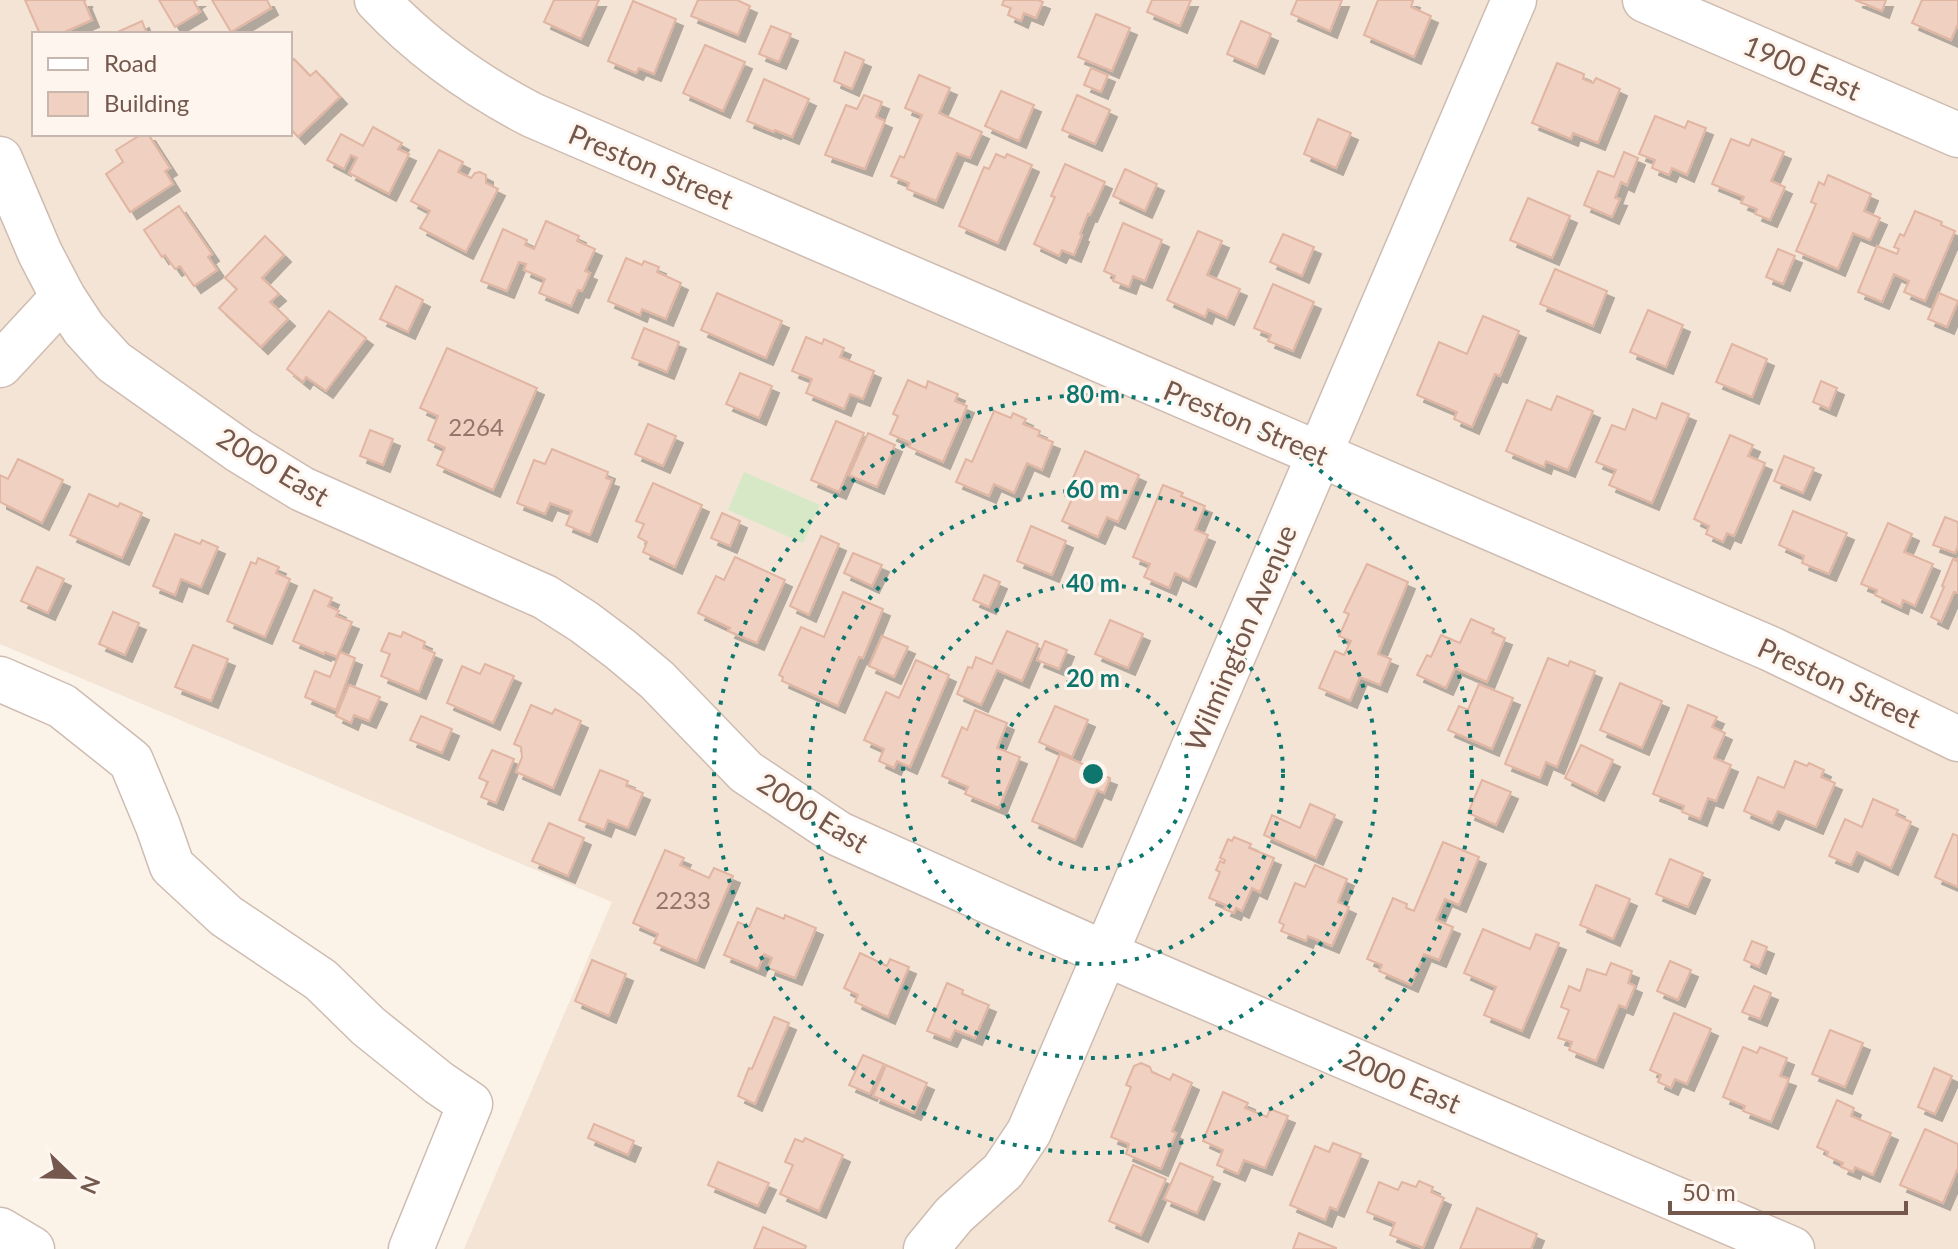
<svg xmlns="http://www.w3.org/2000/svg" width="1958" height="1249" viewBox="0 0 1958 1249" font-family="Lato,sans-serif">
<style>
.residential{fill:#f3e4d6;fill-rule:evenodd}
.green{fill:#d7e8c6}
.building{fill:#efd0c1;stroke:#e1b5a2;stroke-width:2;filter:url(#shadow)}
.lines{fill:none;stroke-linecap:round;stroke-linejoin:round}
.minor-casing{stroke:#cfbcb1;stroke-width:47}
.minor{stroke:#fff;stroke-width:44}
.ring{fill:none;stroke:#0f766e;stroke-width:4;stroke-dasharray:4 8}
.labels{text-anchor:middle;stroke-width:6;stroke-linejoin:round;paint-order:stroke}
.number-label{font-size:24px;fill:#93766a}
.street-label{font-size:28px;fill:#74584d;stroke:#fef6ee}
.centre{fill:#0f766e;stroke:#fef6ee;stroke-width:4}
.ring-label{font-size:24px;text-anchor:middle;font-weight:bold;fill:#0f766e;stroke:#fef6ee;stroke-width:6;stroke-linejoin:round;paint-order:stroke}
</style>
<defs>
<filter id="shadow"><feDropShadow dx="7" dy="7" stdDeviation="0" flood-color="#0004"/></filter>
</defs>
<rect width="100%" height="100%" fill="#fbf2e8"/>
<path class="residential" d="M0,0h1958v1249h-1494l148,-347 -612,-258zM34,34h256v100h-256z"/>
<path class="green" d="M744,472l76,33 -17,38 -75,-33z"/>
<g class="building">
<path d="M25,0h61l-2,1 8,19 -32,14h-20z"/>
<path d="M159,0h38l-3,2 6,10 -25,15z"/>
<path d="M212,0h55l4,8 -40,24z"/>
<path d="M554,0h45l-18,39 -37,-17z"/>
<path d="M698,0h39l13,6 -12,29 -47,-19z"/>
<path d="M1004,0h34l5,2 -7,16 -12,-5 -3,8 -13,-6 3,-7 -9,-3z"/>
<path d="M1152,0h39l-11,26 -33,-14z"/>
<path d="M1297,0h45l-12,31 -39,-17z"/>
<path d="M1378,0h32l3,1 -2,6 20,9 -17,41 -50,-22z"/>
<path d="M1855,0h31l-4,11z"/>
<path d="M1922,0h36v24l-7,16 -39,-17z"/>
<path d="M633,1l43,18 -22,55 -15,-6 -3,5 -28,-12z"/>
<path d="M1096,14l34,14 -18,43 -34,-14z"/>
<path d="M142,21l5,13h-31l-1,-1z"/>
<path d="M1241,21l30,13 -14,33 -30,-13z"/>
<path d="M771,26l20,8 -12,28 -20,-8z"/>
<path d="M705,45l40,17 -22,49 -40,-18z"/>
<path d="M845,52l19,8 -12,29 -18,-8z"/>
<path d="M294,59l16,17 6,-5 24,26 -42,40 -8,-9v-65z"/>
<path d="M1557,63l27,11 -1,5 10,4 3,-5 24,11 -22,54 -25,-10 -2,6 -39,-16z"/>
<path d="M1091,68l17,7 -7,17 -17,-7z"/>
<path d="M919,75l31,13 -11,25 43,19 -12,26 -13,-5 -21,48 -29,-12 2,-6 -18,-7 9,-20 4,2 18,-43 -17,-7z"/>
<path d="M764,79l45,20 -17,38 -17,-7 -1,2 -27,-11z"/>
<path d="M1001,91l33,14 -15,36 -34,-15z"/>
<path d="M864,95l18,7 -6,15 9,4 -20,48 -40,-14 21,-50 11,4z"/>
<path d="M1077,95l33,15 -15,34 -33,-14z"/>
<path d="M1655,116l30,12 3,-7 18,7 -19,47 -15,-7 -3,7 -17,-7 3,-8 -16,-6z"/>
<path d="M1318,119l33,14 -15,35 -32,-14z"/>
<path d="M373,127l29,16 -4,6 11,5 -20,40 -40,-21 8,-15 -6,-3 -7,14 -17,-9 14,-26 22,12z"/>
<path d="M142,134h6l22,34 -5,3 8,13 -43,28 -24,-38 17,-12 -7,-12z"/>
<path d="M1731,139l18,7 3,-7 32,13 -13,29 14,6 -15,33 -15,-6 2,-5 -16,-6 3,-6 -32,-13z"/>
<path d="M439,150l24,12 -5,10 13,6 4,-5 5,-1 6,3v8l12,6 -32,63 -46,-24 10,-17 -19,-10z"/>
<path d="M1624,152l14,6 -11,27 -6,-3 -6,16 5,1 -8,18 -28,-12 14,-34 16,6z"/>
<path d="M996,154l9,4 2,-4 25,11 -34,78 -39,-17 25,-59 5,2z"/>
<path d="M1065,164l40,18 -15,33 -2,-1 -8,20 2,1 -8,20 -12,-5 -3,6 -25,-12 21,-47 -4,-1z"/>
<path d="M1125,169l32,15 -12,27 -32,-15z"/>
<path d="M1828,175l43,19 -7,17 16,7 -10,22 -17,-7 -15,36 -42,-18 20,-47 -5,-2 8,-20 5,3z"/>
<path d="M1528,198l42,18 -18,42 -42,-18z"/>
<path d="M179,206l33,48 -4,3 9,13 -23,16 -14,-20 -5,3 -10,-14 -3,2 -18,-27z"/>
<path d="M1915,211l27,11 -1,3 14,6 -30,70 -21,-9 5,-11 -15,-7 -12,28 -24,-10 19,-46 20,8 2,-5 -5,-2 6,-13 4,2z"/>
<path d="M546,221l33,15 -2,5 18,8 -10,22 5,2 -8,18 -4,-1 -7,16 -32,-13 6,-14 -21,-9 2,-6 -7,-2 -12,29 -26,-10 22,-52 24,11 -2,5 9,4z"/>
<path d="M1123,223l39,17 -17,41 -12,-5 -4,11 -16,-6 2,-5 -11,-5z"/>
<path d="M1198,231l24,10 -15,34 33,14 -13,29 -19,-9 -3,8 -38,-17z"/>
<path d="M1283,234l31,13 -12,29 -32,-14z"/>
<path d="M265,236l19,19 -22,23 17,16 -9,8 18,17 -27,28 -42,-39 18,-19 -12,-11z"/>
<path d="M1778,249l17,7 -12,28 -17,-7z"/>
<path d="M626,258l16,7 2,-4 15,6 -2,5 24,11 -15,36 -24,-10 -2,6 -32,-14z"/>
<path d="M1555,269l52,22 -14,35 -53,-22z"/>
<path d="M1273,284l41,18 -21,49 -25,-10 3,-6 -17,-7z"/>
<path d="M396,286l27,14 -15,32 -28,-13z"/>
<path d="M717,293l65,28 -16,37 -65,-28z"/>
<path d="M1939,293l19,8 -11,26 -19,-8z"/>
<path d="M1648,310l35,15 -17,42 -36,-15z"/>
<path d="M329,311l37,27 -40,53 -20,-14 -3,5 -16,-13z"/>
<path d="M1483,316l36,15 -19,45 -5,-2 -23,53 -18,-8 3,-7 -40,-17 22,-53 28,12z"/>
<path d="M644,328l35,14 -12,30 -35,-14z"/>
<path d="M806,337l16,7 2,-5 20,9 -4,9 34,14 -11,28 -13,-5 -6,15 -38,-16 6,-14 -20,-8z"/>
<path d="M1732,344l35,15 -15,38 -36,-15z"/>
<path d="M447,348l90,40 -44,102 -56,-25 8,-17 -17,-8 10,-24 -18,-8z"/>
<path d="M740,373l32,13 -13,32 -33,-14z"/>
<path d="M908,380l18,8 2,-7 30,13 -3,7 12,5 -24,56 -34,-15 2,-4 -21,-9 8,-18 -5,-2z"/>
<path d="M1821,381l16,7 -8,21 -16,-7z"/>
<path d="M1557,396l36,15 -25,59 -22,-9 -2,6 -38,-16 21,-51 24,10z"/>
<path d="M1662,403l27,11 -37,89 -43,-18 7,-15 -20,-8 16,-37 13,5 8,-21 23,10z"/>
<path d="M994,411l17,7 2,-5 13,6 -3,5 17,7 -2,5 15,6 -11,28 -15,-7 -13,30 -20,-9 -5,12 -33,-14 10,-23 6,3z"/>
<path d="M836,421l28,12 -25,59 -28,-12z"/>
<path d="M648,424l28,12 -13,30 -28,-12z"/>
<path d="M370,430l23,9 -10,26 -23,-9z"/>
<path d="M868,433l27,12 -18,42 -28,-12z"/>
<path d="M1730,435l23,10 -5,11 17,7 -31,73 -7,-3 -4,9 -17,-8 3,-8 -15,-7z"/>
<path d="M552,449l56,23 -2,6 6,2 -22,55 -24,-10 6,-14 -22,-8 -5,11 -28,-11 17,-43 11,4z"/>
<path d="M1085,451l54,24 -21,47 -11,-5 -9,20 -36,-16 10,-22 -7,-3z"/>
<path d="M1784,456l30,12 -11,25 -29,-12z"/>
<path d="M18,459l45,21 -21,43 -42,-21v-27l8,4z"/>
<path d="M653,483l49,22 -27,62 -32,-15 4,-10 -9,-5 6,-13 -8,-3z"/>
<path d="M1163,485l20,8 -2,3 24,10 -10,24 13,5 -19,45 -14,-7 -6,15 -25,-11 6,-13 -17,-7z"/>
<path d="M89,494l29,13 2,-4 22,10 -20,45 -52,-23z"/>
<path d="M1793,511l54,22 -18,41 -27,-11 2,-7 -25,-11z"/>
<path d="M722,513l18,8 -10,25 -19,-8z"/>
<path d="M1945,517l13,5v24l-3,7 -22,-8z"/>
<path d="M1888,523l24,11 -8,18 29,12 -18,42 -12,-6 -2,7 -26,-12 2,-5 -16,-6z"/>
<path d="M1031,526l35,15 -14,34 -35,-14z"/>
<path d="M175,534l25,10 2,-4 16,7 -17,40 -20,-8 -6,16 -22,-9z"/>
<path d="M821,536l18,8 -30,71 -19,-9z"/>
<path d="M853,553l29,12 -10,21 -28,-13z"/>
<path d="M735,557l50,23 -28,63 -29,-12 2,-3 -32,-15 18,-37 8,4z"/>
<path d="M258,558l21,9 -3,6 14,6 -25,58 -38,-16 24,-59 5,2z"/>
<path d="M1958,558v35l-4,-1 -13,30 -10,-5 13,-30 -2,-1 11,-27 4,2z"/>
<path d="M1367,564l41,18 -30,72 13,5 -11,26 -20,-8 -10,24 -31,-13 16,-37 9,4 7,-14 -12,-5 10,-22 -5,-2z"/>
<path d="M37,567l27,12 -16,34 -27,-12z"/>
<path d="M984,575l16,7 -11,25 -16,-7z"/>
<path d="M314,590l18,8 -4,8 11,5 -3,5 16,6 -15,35 -12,-5 -1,2 -31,-13z"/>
<path d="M843,592l40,17 -20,49 -4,-1 -21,49 -56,-25 1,-4 -4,-2 22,-48 23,10z"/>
<path d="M113,612l26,11 -14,32 -26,-11z"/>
<path d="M1471,619l23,10 -2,4 13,5 -18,44 -32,-14 -9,20 -29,-13 10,-20 4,2 10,-22 19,8z"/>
<path d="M1110,620l33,14 -15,34 -33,-14z"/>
<path d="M1007,631l31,13 -16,37 -25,-11 -16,35 -24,-11 11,-27 4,1 4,-11 16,7z"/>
<path d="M403,632l22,10 -2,6 12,5 -16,39 -38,-16 9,-22 -9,-3 8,-18 12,4z"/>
<path d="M882,636l26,11 -14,30 -25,-11z"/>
<path d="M1045,641l22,9 -8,19 -22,-9z"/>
<path d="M193,645l35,14 -17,42 -36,-14z"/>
<path d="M340,652l15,6 -19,52 -31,-13 10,-26 15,6z"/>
<path d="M1548,658l20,8 2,-5 25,10 -38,96 -11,-5 -6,16 -35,-14z"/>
<path d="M916,660l33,15 -39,92 -13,-6 -3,7 -15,-7 5,-12 -20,-9 22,-48 13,6z"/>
<path d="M485,664l29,12 -21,47 -46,-20 15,-37 18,8z"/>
<path d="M1620,683l42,18 -20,47 -42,-18z"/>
<path d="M1479,684l34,14 -21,51 -44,-19 11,-24 9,4z"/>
<path d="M349,685l31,12 -11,24 -15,-6 -3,8 -15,-7z"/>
<path d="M531,705l21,9 3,-5 26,12 -28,67 -37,-16 6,-15 -1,-10 -7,-3z"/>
<path d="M1688,705l29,12 -5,10 13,6 -11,25 17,7 -15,36 -8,-3 -8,21 -18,-7 2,-6 -31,-12z"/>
<path d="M1055,706l33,14 -16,37 -33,-15z"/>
<path d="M975,710l32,13 -10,25 23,9 -21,51 -34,-14 3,-7 -26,-11 20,-49 5,3z"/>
<path d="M421,716l31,13 -10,24 -32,-13z"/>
<path d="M1581,745l32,15 -16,34 -32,-16z"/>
<path d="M492,750l22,9 -18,44 -15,-6 7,-15 -9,-4z"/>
<path d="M1060,754l43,19 -1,2 8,3 -6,15 -7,-3 -22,50 -43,-19z"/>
<path d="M1795,761l12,5 2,-3 15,7 -3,7 14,6 -19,44 -38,-16 -6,12 -28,-12 14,-34 26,11z"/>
<path d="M600,770l28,11 -2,5 17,7 -15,35 -20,-8 -4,10 -25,-10z"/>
<path d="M1482,780l29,12 -15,33 -28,-12z"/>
<path d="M1873,799l25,11 -2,5 15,7 -20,46 -34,-16 -6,13 -22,-9 16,-37 17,8z"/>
<path d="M1310,804l25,11 -19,43 -52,-23 8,-20 28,13z"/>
<path d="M549,823l35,15 -16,38 -36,-15z"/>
<path d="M1953,834l5,2v51l-23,-10z"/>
<path d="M1234,837l17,7 -2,4 25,10 -14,34 -8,-4 -10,23 -6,-3 -2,5 -10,-4 2,-4 -17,-7 11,-26 -4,-2 4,-9 4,2 1,-3 -5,-2 8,-19 4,2z"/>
<path d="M1443,842l36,15 -20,48 -14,-6 -9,21 17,7 -14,33 -15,-6 -13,31 -32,-14 3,-6 -15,-6 26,-61 14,6 -1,4 8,3z"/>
<path d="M665,850l19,8 -4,7 29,13 5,-10 19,8 -36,85 -43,-18 4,-9 -25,-11z"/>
<path d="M1670,859l33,14 -15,34 -32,-13z"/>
<path d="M1315,865l32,14 -9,23 11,5 -17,39 -24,-10 -2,5 -25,-10 3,-6 -5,-3 16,-39 10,4z"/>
<path d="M1596,885l34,14 -17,40 -33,-14z"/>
<path d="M757,908l27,11 1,-4 31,13 -21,50 -27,-10 4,-10 -8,-4 -6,15 -34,-14 14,-33 11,5z"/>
<path d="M1483,929l47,20 6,-15 23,9 -37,88 -38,-16 12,-28 -32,-14z"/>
<path d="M1752,941l15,6 -8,20 -15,-7z"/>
<path d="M860,953l27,13 3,-7 19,8 -21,50 -33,-15 3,-7 -14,-7z"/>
<path d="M592,960l34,14 -17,42 -34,-15z"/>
<path d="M1670,961l21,9 -13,30 -21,-9z"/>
<path d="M1611,963l21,8 -4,12 7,3 -9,22 -7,-3 -23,56 -27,-11 3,-8 -14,-4 11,-28 -8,-3 8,-21 11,5 7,-22 19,6z"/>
<path d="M947,983l16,7 -1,4 27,11 -14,33 -20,-8 -5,10 -23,-9z"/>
<path d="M1754,986l17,7 -11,26 -18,-7z"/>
<path d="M1674,1013l37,16 -24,55 -12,-5 -4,9 -13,-6 3,-7 -11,-5z"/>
<path d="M774,1017l15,6 -34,81 -17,-8 11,-28 3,1z"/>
<path d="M1830,1030l33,13 -18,44 -33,-13z"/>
<path d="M1743,1047l14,6 3,-6 27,11 -7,18 9,3 -18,43 -28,-11 2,-5 -22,-9z"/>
<path d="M863,1055l21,9 -14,30 -21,-9z"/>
<path d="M1141,1063l9,4 2,5 18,8 3,-6 19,9 -20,48 4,2 -15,36 -35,-15 3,-10 -18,-7 20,-50 -5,-2 8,-19z"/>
<path d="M886,1065l41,18 -13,30 -41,-17z"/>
<path d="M1934,1068l18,8 -17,38 -17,-7z"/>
<path d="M1223,1092l25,11 -3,5 22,9 3,-8 18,7 -23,52 -21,-8 -6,14 -21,-9 6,-15 -20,-9z"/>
<path d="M1837,1100l17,8 -3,8 40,17 -18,42 -18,-8 -2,5 -12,-5 2,-4 -16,-7 1,-4 -11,-5z"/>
<path d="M594,1124l40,17 -6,14 -40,-17z"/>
<path d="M1925,1129l33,15v24l-15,35 -43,-18z"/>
<path d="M805,1138l38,17 -24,56 -39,-17 13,-29 -8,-3 10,-23 8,3z"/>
<path d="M1333,1143l28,11 -24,56 -7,-3 -5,13 -35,-15 25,-59 14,6z"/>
<path d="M718,1162l51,21 -11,23 -50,-21z"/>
<path d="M1180,1163l33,14 -16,36 -33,-14z"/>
<path d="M1133,1165l33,14 -25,56 -32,-14z"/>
<path d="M1419,1181l14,6 -2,5 13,6 -21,50 -33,-13 5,-12 -28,-11 12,-30 19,8 4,-8 14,5z"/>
<path d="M1477,1208l60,26 -6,15h-71z"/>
<path d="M763,1227l43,19 -1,3h-51z"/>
<path d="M1299,1233l37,15v1h-43z"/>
</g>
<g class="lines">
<g class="minor-casing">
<g id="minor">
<path d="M377,0c45,48 97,85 155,115l1239,534 187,90"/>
<path d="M1645,0l313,135"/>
<path d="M0,159l40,94 23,44 21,32 30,33 126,89 62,38 243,108 39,25 36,27 37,31 89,92 93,62 267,120 686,295"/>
<path d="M0,365l63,-68"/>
<path d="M0,679l62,27 69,55 27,65 14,40 54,50 95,64 47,46 71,57 31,21 -59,145"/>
<path d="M0,1230l32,19"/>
<path d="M926,1249l28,-34 49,-44 26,-39 485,-1132"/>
</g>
</g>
<use href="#minor" class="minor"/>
</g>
<g class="ring">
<circle cx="1093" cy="774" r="95"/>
<circle cx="1093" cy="774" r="190"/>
<circle cx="1093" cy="774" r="284"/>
<circle cx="1093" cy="774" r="379"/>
</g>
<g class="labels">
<g class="number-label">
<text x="476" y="436">2264</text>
<text x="683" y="909">2233</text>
</g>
<g class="street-label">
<text transform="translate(1802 68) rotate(23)" y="10">1900 East</text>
<text transform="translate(651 167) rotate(23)" y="10">Preston Street</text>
<text transform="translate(1246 423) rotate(23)" y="10">Preston Street</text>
<text transform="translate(273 467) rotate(31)" y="10">2000 East</text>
<text transform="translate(1241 638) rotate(-67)" y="10">Wilmington Avenue</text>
<text transform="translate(1839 683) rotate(25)" y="10">Preston Street</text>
<text transform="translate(813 813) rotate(32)" y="10">2000 East</text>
<text transform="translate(1402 1081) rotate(23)" y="10">2000 East</text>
</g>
</g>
<circle cx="1093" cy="774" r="12" class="centre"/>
<g class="ring-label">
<text x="1093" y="403">80 m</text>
<text x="1093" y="498">60 m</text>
<text x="1093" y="592">40 m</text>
<text x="1093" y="687">20 m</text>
</g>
<rect x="32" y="32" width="260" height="104" fill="#fef6ee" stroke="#c7b7ae" stroke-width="2"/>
<rect x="48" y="58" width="40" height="12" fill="#ffffff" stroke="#c7b7ae" stroke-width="2"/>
<text x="104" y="72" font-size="24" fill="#74584d">Road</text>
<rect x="48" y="92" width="40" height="24" fill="#efd0c1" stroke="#c7b7ae" stroke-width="2"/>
<text x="104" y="112" font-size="24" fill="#74584d">Building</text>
<g transform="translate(72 1177) rotate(113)" stroke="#fef6ee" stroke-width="6" paint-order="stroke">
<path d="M0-6L14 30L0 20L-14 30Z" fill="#74584d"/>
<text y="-12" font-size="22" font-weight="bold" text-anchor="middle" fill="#74584d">N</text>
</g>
<path d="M1670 1201v12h236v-12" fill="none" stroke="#74584d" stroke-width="4"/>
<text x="1682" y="1201" font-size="24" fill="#74584d" stroke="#fef6ee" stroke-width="6" paint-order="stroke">50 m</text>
</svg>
